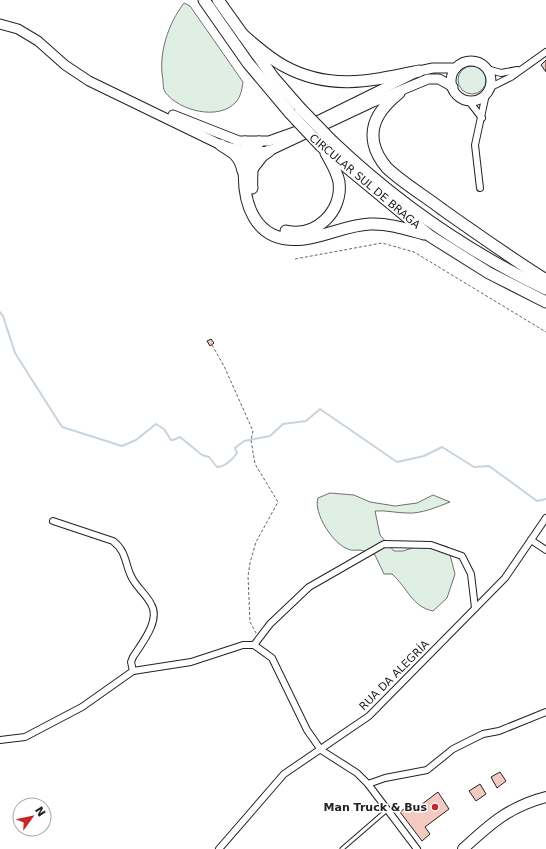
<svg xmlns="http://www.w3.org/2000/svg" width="546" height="849" viewBox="0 0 546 849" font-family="'DejaVu Sans',sans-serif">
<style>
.green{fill:#e0efe3;stroke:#6f6f6f}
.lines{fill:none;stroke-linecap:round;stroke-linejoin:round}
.stream{stroke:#c7d3dd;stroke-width:2}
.building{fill:#f3c9c0;stroke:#222}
.lane-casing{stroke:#222;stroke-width:5}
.street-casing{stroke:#222;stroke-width:8}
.secondary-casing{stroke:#222;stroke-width:11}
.primary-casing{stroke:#222;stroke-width:12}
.highway-casing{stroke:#222;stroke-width:13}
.path{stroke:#646464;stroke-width:1;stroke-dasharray:3 2;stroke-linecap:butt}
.lane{stroke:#fff;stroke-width:3}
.street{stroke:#fff;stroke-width:6}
.secondary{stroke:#fff;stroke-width:9}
.primary{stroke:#fff;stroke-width:10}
.highway{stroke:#fff;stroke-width:11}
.highway-bridge-casing{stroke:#222;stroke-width:13;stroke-linecap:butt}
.highway-bridge{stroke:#fff;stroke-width:11}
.poi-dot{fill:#c62828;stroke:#fff;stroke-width:1.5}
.labels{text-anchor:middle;stroke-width:3;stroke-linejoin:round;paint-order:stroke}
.street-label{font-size:11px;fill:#222;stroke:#fff}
.poi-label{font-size:11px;font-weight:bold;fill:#222;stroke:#fff;text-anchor:end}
</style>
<rect width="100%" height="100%" fill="#fff"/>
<g class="green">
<path d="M184,3l6,3 53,76c-1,7 -2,14 -7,20 -17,19 -57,9 -71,-10 -2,-3 -2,-8 -2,-12 -5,-26 5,-56 21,-77z"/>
<circle cx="472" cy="80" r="14"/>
<path d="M330,493l24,2 16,7 25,4 22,-3 16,-8 17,7c-13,5 -29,12 -43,11 -11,0 -21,-3 -32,-2l5,24 14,16h9l28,-9 17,5 7,27 -8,24 -14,13c-21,-4 -26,-24 -41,-37h-8l-9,-19c-5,-2 -10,-4 -15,-5 -4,0 -9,1 -12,-1 -15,-5 -35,-36 -30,-51z"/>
</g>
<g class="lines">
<path class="stream" d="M0,312l3,4 12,37 47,74 60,19 14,-6 20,-16 8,5 7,11h2l7,-3 22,18 7,2 8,10c8,0 16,-8 20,-14l-2,-5 9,-7 26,-5 13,-12 23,-3 14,-12 77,53 27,-6 18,-9 32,20 15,-1 48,35 9,-2"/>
</g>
<g class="building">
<path d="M546,60v12l-5,-7z"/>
<path d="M211,339l3,4 -4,3 -3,-5z"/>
<path d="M500,772l6,9 -9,7 -6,-11z"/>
<path d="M480,784l6,10 -10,7 -7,-10z"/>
<path d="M438,792l11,17 -24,18 5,7 -8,7 -22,-29 9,-7 4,6z"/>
</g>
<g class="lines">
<g class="lane-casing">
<path id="lane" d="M342,849l45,-39"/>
</g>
<g class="street-casing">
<g id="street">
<path d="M487,69l14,4 16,-3"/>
<path d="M489,88l22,-11 35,-25"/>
<path d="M468,100l14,18"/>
<path d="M480,188l-5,-43 11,-51"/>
<path d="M53,521l60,20c13,10 12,22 18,35 5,11 15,18 20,28 10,16 -9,39 -18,53l-2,5 2,9"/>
<path d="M531,540l15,10"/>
<path d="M254,645l16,-21 39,-37 75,-43 47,1 31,11 9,18 4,34"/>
<path d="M254,645l18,13 35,72 14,20 36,23 11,11 49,65"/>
<path d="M0,740l25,-3 57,-30 51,-36 58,-9 52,-17h11"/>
<path d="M368,784l17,-6 42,-8 26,-21 30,-15 16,-3 47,-19"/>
<path d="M219,849l65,-75 85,-58 136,-138 41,-60"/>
</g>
</g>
<g class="secondary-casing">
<g id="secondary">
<path d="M0,24l18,5 20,12 27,24 24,16 132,64c16,5 31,8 48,6l104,-49 55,-23h11l14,8"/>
<circle cx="471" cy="81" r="20"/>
<path d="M173,115l66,26h30l28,-10 122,-60 14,-3h23"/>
</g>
</g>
<g class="primary-casing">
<path id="primary" d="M463,849c27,-25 47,-43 83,-52"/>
</g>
<g class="highway-casing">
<g id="highway">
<path d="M204,0l44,63 42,50"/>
<path d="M218,0l55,77 27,31"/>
<path d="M243,35c13,11 26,23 41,31 46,25 87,15 135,5"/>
<path d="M399,93c-16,13 -30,29 -25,51 2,9 7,17 13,24 17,16 38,28 56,42 34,24 68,48 103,70"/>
<path d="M332,141c64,61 134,110 214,148"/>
<path d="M245,142c12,14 5,30 7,46"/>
<path d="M259,142l-12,14 -2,5c-4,41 9,84 59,78 23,-3 43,-14 66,-15 18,-1 36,5 54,10"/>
<path d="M221,145c12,7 19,11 22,26"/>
<path d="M321,146l109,90 59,37 57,29"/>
<path d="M252,169l10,-13 7,-5"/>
<path d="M286,231c30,7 57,-20 53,-49 -2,-11 -8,-20 -13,-29"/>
</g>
</g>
<g class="path">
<path d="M295,259l87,-16 32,9 132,80"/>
<path d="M212,345l12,21 29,65 -2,9 4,24 23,38 -22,40 -6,21 -2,13 2,46 6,11"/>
</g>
<use href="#lane" class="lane"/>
<use href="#street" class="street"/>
<use href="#secondary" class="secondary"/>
<use href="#primary" class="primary"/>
<use href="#highway" class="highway"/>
<g class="highway-bridge-casing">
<g id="highway-bridge">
<path d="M300,108l32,33"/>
<path d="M290,113l31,33"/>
</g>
</g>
<use href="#highway-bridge" class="highway-bridge"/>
</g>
<circle class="poi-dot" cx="435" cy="807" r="4"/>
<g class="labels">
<g class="street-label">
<text transform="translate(365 181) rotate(40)" y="4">CIRCULAR SUL DE BRAGA</text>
<text transform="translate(394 675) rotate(-45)" y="4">RUA DA ALEGRÍA</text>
</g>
<g class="poi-label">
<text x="427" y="811">Man Truck &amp; Bus</text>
</g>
</g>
<g transform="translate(32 817) rotate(57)"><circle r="19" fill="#ffffff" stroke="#a7a7a7"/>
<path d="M0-3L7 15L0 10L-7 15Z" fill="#c62828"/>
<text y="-6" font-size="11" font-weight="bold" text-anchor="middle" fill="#222222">N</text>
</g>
</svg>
